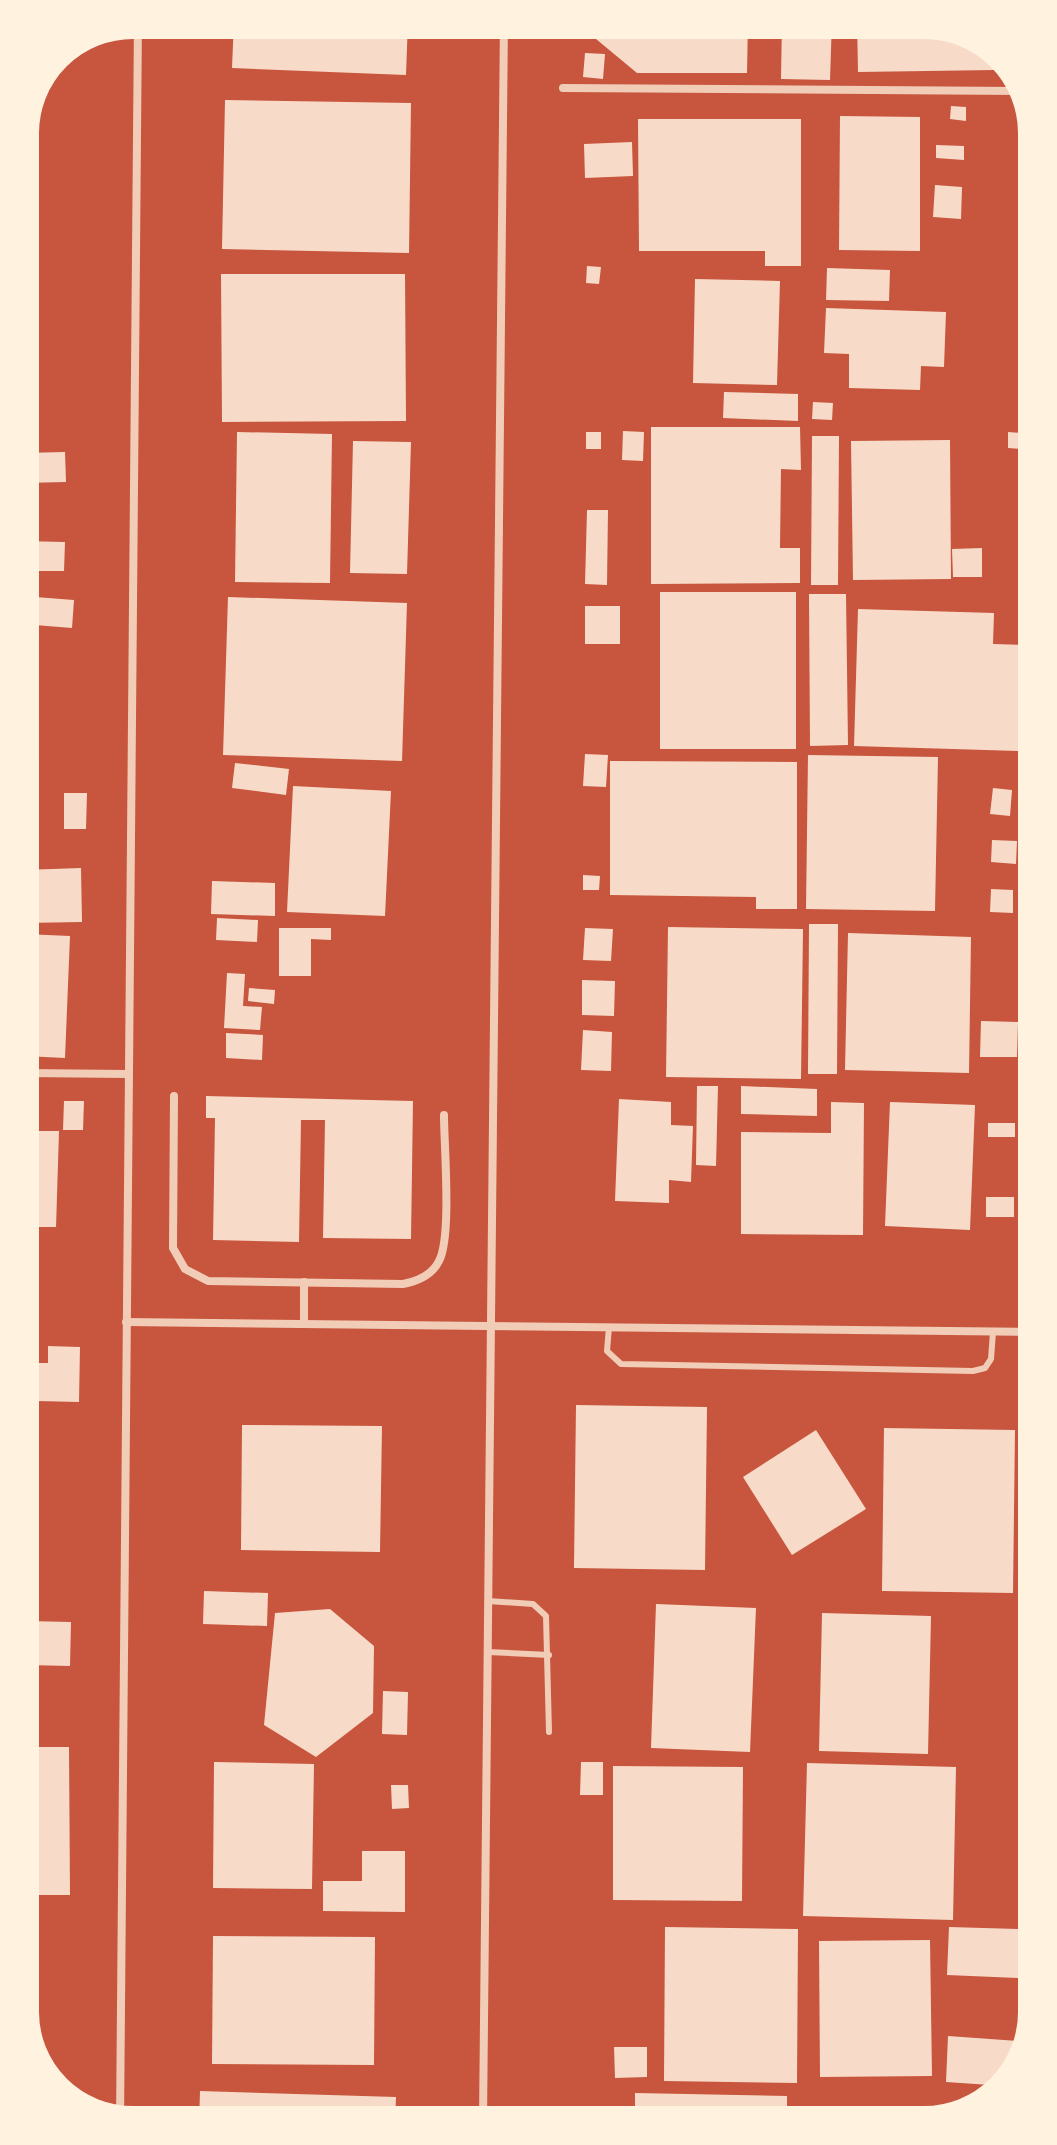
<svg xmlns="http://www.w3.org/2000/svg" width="1057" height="2145" viewBox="0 0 1057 2145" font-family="'IBM Plex Sans',sans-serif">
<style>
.building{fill:#f7dbc8}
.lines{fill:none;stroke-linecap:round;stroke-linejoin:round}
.service{stroke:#f1ccb7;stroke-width:6}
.minor{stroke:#f1ccb7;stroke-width:8}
.rim{fill:none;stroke:#fff3e0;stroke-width:10}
</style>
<rect width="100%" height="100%" fill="#c8553d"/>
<g class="building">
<path d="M234,20h174l-2,55 -174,-7z"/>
<path d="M596,20h152l-1,53h-110l-41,-34z"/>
<path d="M782,20h50l-2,60 -49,-1z"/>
<path d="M857,20h75l60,23 3,27 -137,2z"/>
<path d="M585,53l20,1 -2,25 -20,-2z"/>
<path d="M225,100l186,3 -2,150 -187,-4z"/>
<path d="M951,106l15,1v14l-16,-2z"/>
<path d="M840,116l80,1v134l-81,-1z"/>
<path d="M638,119h163v147h-36v-15h-126z"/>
<path d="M632,142l1,34 -48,2 -1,-34z"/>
<path d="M936,145l28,1v14l-28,-2z"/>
<path d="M935,185l27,2 -1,32 -28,-2z"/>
<path d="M587,266l14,1 -2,17 -13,-1z"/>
<path d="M827,268l63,2 -1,31 -63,-1z"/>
<path d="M221,274h184l1,147 -184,1z"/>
<path d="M695,279l85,2 -3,104 -84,-2z"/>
<path d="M826,308l120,4 -2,55 -23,-1 -1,24 -71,-2v-34l-25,-1z"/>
<path d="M724,392l74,2v27l-75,-3z"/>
<path d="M813,402l20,1 -1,17 -20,-1z"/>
<path d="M651,427h149l1,43 -20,-1 -1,79h20v35l-149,1z"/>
<path d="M623,431l21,1 -1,29 -21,-1z"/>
<path d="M237,432l95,2 -2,149 -95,-1z"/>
<rect x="586" y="432" width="15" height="17"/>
<path d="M1008,432l16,1 -1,16 -15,-1z"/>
<path d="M812,436h27l-1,149h-27z"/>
<path d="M950,440l1,139 -98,1 -2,-139z"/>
<path d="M353,441l58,1 -4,132 -57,-1z"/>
<path d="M65,452l1,30 -44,1v-30z"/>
<path d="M587,510h21l-1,75 -22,-1z"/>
<path d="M22,541l43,1 -1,29h-42z"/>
<path d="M982,548v29h-29l-1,-28z"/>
<rect x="660" y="592" width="136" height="157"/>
<path d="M809,594h37l2,151 -38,1z"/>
<path d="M22,596l52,4 -2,28 -50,-4z"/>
<path d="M228,597l179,6 -5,158 -179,-6z"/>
<rect x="585" y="606" width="35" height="38"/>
<path d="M858,609l136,4 -1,31 29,1 -3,106 -165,-5z"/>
<path d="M23,716l5,1 -2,42h-3z"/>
<path d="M585,754l23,1 -2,32 -23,-1z"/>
<path d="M808,755l130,2 -3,154 -129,-2z"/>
<path d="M610,761l187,1v147h-41v-12l-146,-2z"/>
<path d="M235,763l54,6 -3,26 -54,-7z"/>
<path d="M293,786l98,5 -6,125 -98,-4z"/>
<path d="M993,788l19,2 -2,26 -20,-2z"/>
<path d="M64,793h23l-1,36h-22z"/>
<path d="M992,840l25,1 -1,23 -25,-2z"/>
<path d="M81,868l1,54 -58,1 -1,-53z"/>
<path d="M583,875l17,1 -1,14h-16z"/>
<path d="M212,881l63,2v33l-64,-2z"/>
<path d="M991,889l22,1v23l-23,-1z"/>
<path d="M217,918l41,2 -1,22 -41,-2z"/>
<path d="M809,924h29l-1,150h-29z"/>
<path d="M668,927l135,2 -2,150 -135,-2z"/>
<path d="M279,928h52v12l-20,-1v37h-32z"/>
<path d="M585,928l28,1 -2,32 -28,-1z"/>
<path d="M848,933l123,4 -2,136 -124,-3z"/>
<path d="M24,934l46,2 -5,122 -41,-2z"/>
<path d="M227,973l18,1 -2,32 19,1 -2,23 -36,-2z"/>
<path d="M582,980l33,1 -1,35 -32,-1z"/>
<path d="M249,988l26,2 -1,14 -26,-3z"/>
<path d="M981,1021l37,1 -1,35h-37z"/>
<path d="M583,1030l29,2 -1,39 -30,-1z"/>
<path d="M226,1033l37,2 -1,25 -36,-2z"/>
<path d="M697,1086h21l-2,80 -20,-1z"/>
<path d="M741,1086l76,3v27l-76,-2z"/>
<path d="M206,1096l207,5 -2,138 -88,-1 2,-118h-24l-2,122 -86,-2 2,-122h-9z"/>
<path d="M619,1099l52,3v23l22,1 -2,56 -22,-2v23l-54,-2z"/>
<path d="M64,1101h20l-1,29h-20z"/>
<path d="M831,1102l33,1 -1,132 -122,-1v-102l90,1z"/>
<path d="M890,1102l85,3 -5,125 -85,-4z"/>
<rect x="988" y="1123" width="27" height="14"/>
<path d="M24,1131h35l-3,96h-31z"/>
<rect x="986" y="1197" width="28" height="20"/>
<path d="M48,1346l32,1 -1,55 -42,-1v25h-11l-1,-63h23z"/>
<path d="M576,1405l131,2 -2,163 -131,-2z"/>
<path d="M242,1425l140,1 -2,126 -139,-2z"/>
<path d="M884,1428l131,2 -2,163 -131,-2z"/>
<path d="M816,1430l50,79 -74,46 -49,-78z"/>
<path d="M204,1591l64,2 -1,33 -64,-2z"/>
<path d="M656,1604l100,4 -6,144 -99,-4z"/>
<path d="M330,1609l44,37 -1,67 -57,44 -52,-32 11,-112z"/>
<path d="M822,1613l109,3 -3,138 -109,-3z"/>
<path d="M27,1621l44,1 -1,44 -43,-1z"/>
<path d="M383,1691l25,1 -1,43 -25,-1z"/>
<path d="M27,1747h42l1,148h-42z"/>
<path d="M214,1762l100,2 -2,125 -99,-1z"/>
<path d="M581,1762h22v33h-23z"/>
<path d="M807,1763l149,4 -3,153 -150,-4z"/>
<path d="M613,1766l130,1 -1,134 -129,-1z"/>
<path d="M391,1785h17l1,23 -17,1z"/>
<path d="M362,1851h43v61l-82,-1v-30h39z"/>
<path d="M665,1927l133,2 -1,154 -133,-2z"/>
<path d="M949,1927l71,2 -1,49 -72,-3z"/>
<path d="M213,1936l162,1 -1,128 -162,-1z"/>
<path d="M930,1940l2,136 -112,1 -1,-136z"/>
<path d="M948,2036l71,5 -2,35 -12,10 -59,-4z"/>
<path d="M614,2047h33v30l-32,1z"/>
<path d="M200,2091l196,6 -1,25 -196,2z"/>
<path d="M635,2093l152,3v22l-152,2z"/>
<path d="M971,2113l-4,4h-59v-3z"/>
<path d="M577,2116l39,1v3h-39z"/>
</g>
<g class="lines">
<g class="service">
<path d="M609,1327l-2,24 14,13 352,7 12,-3 6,-9 2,-27"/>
<path d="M488,1601l45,3 13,12 3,116"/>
<path d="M488,1652l61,3"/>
</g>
<g class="minor">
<path d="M563,88l466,3"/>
<path d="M24,1073l104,1"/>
<path d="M174,1096l-1,152 12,21 23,12 195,3c16,-3 29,-9 36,-23 13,-24 5,-115 5,-146"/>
<path d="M304,1282v42"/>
<path d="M126,1322l908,10"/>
<path d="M483,2121l21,-2101"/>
<path d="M120,2123l18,-2103"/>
</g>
</g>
<path d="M0 0H1057V2145H0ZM133 34H924A99 99 0 0 1 1023 133V2012A99 99 0 0 1 924 2111H133A99 99 0 0 1 34 2012V133A99 99 0 0 1 133 34Z" fill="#fff3e0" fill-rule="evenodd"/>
<path class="rim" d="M133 34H924A99 99 0 0 1 1023 133V2012A99 99 0 0 1 924 2111H133A99 99 0 0 1 34 2012V133A99 99 0 0 1 133 34Z"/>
</svg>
